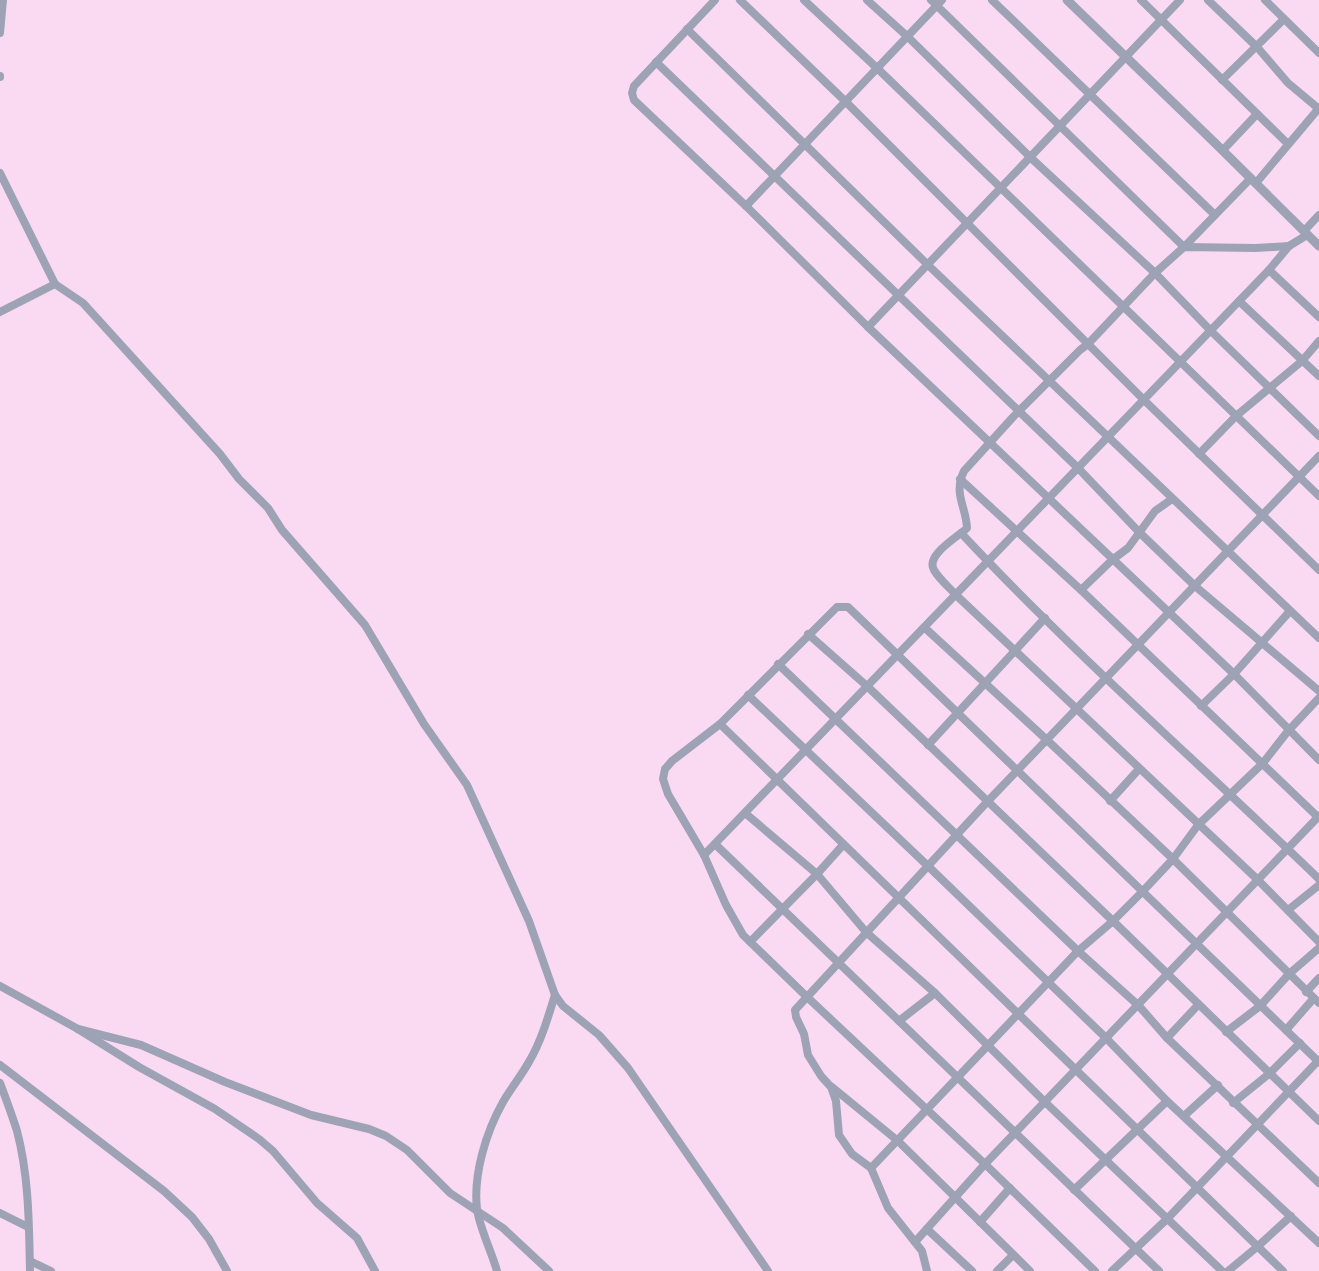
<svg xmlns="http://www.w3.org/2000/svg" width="1319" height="1271" viewBox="0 0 1319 1271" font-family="Lato,sans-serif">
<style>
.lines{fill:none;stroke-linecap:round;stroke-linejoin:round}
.minor{stroke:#9da2b4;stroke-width:8}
.tertiary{stroke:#9da2b4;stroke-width:9}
</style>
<rect width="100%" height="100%" fill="#fadaf3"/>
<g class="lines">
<g class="minor">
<path d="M715,0l-81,86 -2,7 2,7 112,106 122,121 366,347 85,86"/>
<path d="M740,0l106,102 298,298 175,170"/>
<path d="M804,0l74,69 441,427"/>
<path d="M867,0l41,37 122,120 125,116 56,58 108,105"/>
<path d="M931,0l253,247 67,-69"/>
<path d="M992,0l223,215"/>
<path d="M1141,0l147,144"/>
<path d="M1208,0l49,47 31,36 31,26"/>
<path d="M1265,0l54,53"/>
<path d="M687,29l241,236 391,373"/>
<path d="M0,33l3,-33"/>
<path d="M656,62l422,406 61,64 56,54 124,105"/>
<path d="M0,76v1"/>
<path d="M1222,80l62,-61"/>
<path d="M1223,150l34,-36"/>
<path d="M0,173l55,111 28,19 137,151 19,25 29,29 14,22 83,95 59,99 43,61 62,136 26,74 8,11 36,29 29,33 140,203"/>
<path d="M1256,183l63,-75"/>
<path d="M746,206l196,-206"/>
<path d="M1304,231l15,-16"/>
<path d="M1289,246l-33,2 -72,-1 -29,26 -67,71 -8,6 -66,66 -50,55c-11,23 2,35 3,57 -9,9 -42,27 -33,42 5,9 15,17 22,25l302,285 61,62"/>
<path d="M1269,270l50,47"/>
<path d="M1239,301l80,75"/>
<path d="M0,312l55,-28"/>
<path d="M868,327l312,-327"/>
<path d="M1199,454l37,-38 66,-55 17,-20"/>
<path d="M960,479l121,111 238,228"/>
<path d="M961,533c113,121 239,231 358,346"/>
<path d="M1081,590l31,-30 16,-12 27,-37 17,-12"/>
<path d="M925,628l122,112 126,119 146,144"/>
<path d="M808,634l60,53 245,234 206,200"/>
<path d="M778,664l300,287 61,55 28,32 152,145"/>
<path d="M748,695l181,172 177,171 61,63 152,142"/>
<path d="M1201,706l33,-32 56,-63"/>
<path d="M720,724l563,547"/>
<path d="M928,745l117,-127"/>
<path d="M1110,801l29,-32"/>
<path d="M745,813l72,61 49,58 69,61 110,109 177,169"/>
<path d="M715,844l444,427"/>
<path d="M704,855l565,-585 20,-24 18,-11"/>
<path d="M1288,910l31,-25"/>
<path d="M750,942l67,-68 26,-29"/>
<path d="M0,986l78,43 61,38 76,42 44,30 14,12 44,52 40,35 18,33"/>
<path d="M1306,992l13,-14"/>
<path d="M899,1021l36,-28"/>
<path d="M78,1029l63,16 84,37 86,33 58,14 17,7 21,14 43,43 53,35 46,43"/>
<path d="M1286,1030l28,-32"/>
<path d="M1226,1032l34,-26 29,-32 30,-26"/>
<path d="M1167,1038l31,-33"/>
<path d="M0,1065l164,126 28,26 17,22 18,32"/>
<path d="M0,1083c6,16 12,32 17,48 12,45 12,94 13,140"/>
<path d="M832,1087l66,54 132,130"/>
<path d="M1233,1103l37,-30 30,-30"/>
<path d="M1184,1116l34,-31"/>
<path d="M871,1168l207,-217 35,-30 30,-30 30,-32 25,-34 65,-62 25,-32 31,-33"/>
<path d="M1074,1190l93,-89"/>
<path d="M0,1213l28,14"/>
<path d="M980,1222l30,-34"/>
<path d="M927,1229l45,42"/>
<path d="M915,1242l70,-78 334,-348"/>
<path d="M30,1261l21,10"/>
<path d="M497,1271c-5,-18 -18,-45 -20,-62 -4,-34 9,-77 26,-107 8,-14 19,-27 27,-42 12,-21 18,-43 25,-65"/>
<path d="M927,1271l-5,-20 -34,-43 -17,-40 -19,-14 -13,-19 -3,-34 -5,-14 -10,-11 -13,-21 -4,-21 -8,-17 -1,-7 192,-208 332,-346"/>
<path d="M997,1271l16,-16"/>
<path d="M1095,1271l-110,-107 -179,-168 -63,-61 -17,-30 -22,-50 -36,-61 -5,-15 2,-10 7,-8 48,-37 117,-117h11l471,455"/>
<path d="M1112,1271l55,-52 152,-159"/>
<path d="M1228,1271l29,-24 34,-31"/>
</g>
<path class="tertiary" d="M1067,0l147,142 105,104"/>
</g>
</svg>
